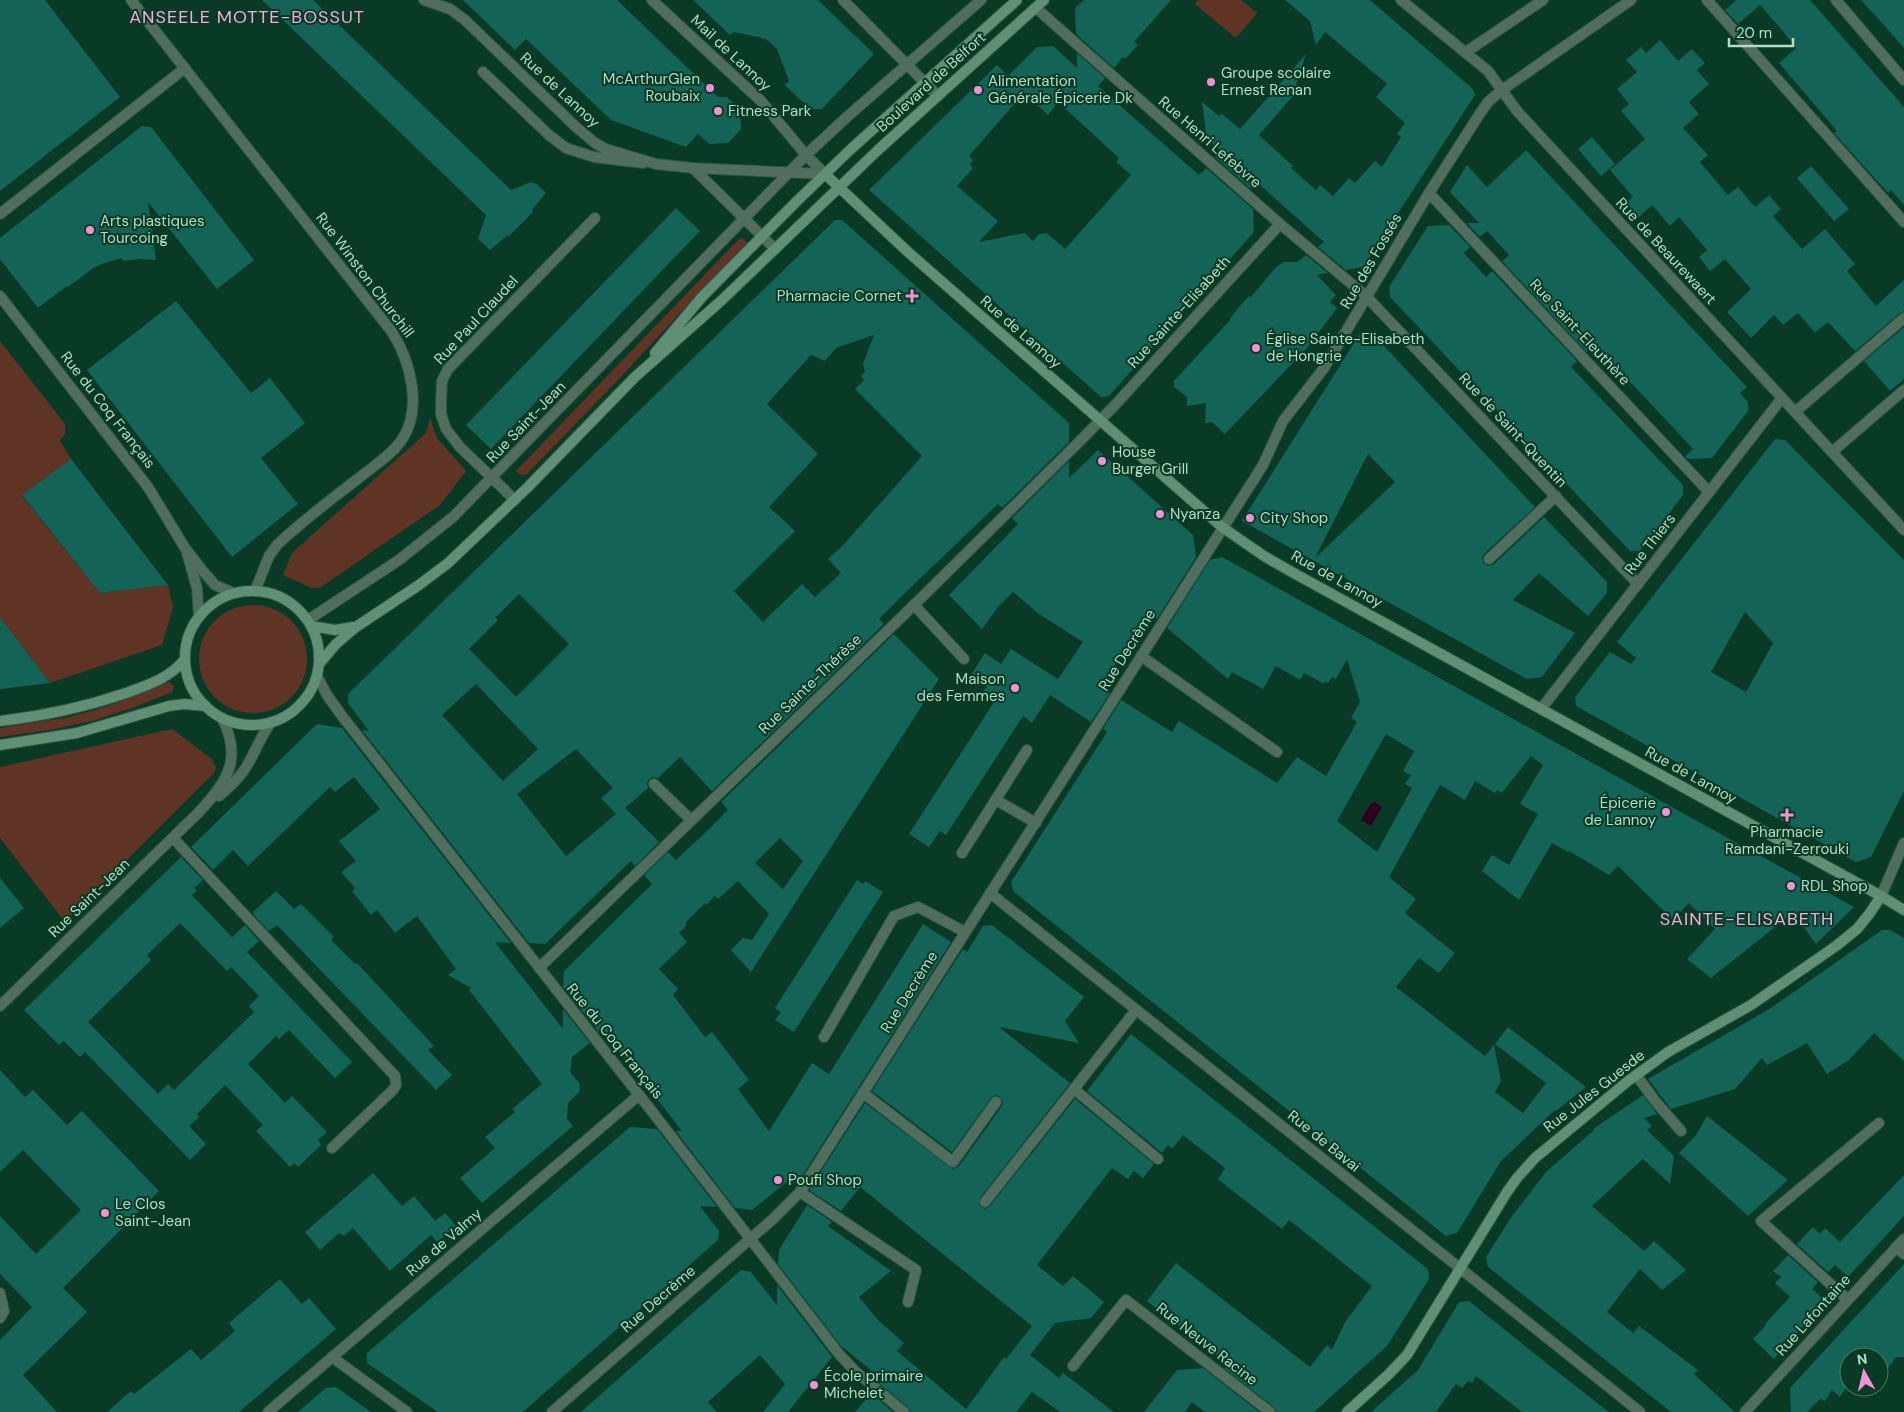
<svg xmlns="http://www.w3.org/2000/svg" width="1904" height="1412" viewBox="0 0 1904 1412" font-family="'DM Sans',sans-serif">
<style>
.green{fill:#603424}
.water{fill:#2f0024}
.building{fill:#136357;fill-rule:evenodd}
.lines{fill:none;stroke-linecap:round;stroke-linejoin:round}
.lane-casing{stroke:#275742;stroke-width:12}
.street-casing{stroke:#275742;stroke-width:12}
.secondary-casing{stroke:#275742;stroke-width:12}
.lane{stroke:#506d5d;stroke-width:10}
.street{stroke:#506d5d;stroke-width:10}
.secondary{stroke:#608f75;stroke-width:10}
.poi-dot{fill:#f491d4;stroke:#083a25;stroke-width:2}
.labels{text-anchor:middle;stroke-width:4;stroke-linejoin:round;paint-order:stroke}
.street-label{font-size:15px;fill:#b4ddc5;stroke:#083a25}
.poi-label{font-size:15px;fill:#b4ddc5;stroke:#083a25;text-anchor:start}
.quarter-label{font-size:18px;letter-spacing:1px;fill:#f3addb;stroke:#083a25}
</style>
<rect width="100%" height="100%" fill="#083a25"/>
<g class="green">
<path d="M1198,0h43l16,13 -21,25 -41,-34z"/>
<path d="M743,238l4,5 -2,4 -36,35 -93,100 -90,93h-6l-4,-4 223,-232z"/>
<path d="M0,341l65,83v10l-5,7 11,18 -49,37 78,97 68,-8 5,22 -11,38 -112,38 -41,-54 -9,1z"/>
<path d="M430,418l7,20 29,33 -26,34 -119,82 -9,1 -29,-13 9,-22 134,-120z"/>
<circle cx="253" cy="659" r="54"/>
<path d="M169,682l5,4 -2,6 -40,16 -40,13 -42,9 -50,7v-9l70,-11 38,-11z"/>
<path d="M172,729l40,30 4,9 -2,5 -149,149 -65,-84v-71z"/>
</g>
<path class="water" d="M1375,802l7,5 -11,19 -10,-6 10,-17z"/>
<g class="building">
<path d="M0,0h45l75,97 -120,94z"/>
<path d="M262,0h51l198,190 20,-8 6,2 9,9 -14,17 1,2 -24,24 -1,-1 -18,15 -12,-11 8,-24z"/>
<path d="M463,0h154l101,97h9l13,13 1,19 -13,14 -19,1 -11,-10 -12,13 -75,-27 -85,-81 -11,11z"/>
<path d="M693,0h125l56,54 -52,55h-12l-25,-24 4,-4 -12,-32 -11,-10 -8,-2 -24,-5 -4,3z"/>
<path d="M1084,0h87l-37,42 4,3 -13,14 -2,-2 -9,11 -38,-34 -1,-26z"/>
<path d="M1285,0h85l103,89 2,6 -112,172 -17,3 -28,-23 6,-5 -73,-65v12l-36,-32 6,-6 -14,-12 -5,-37 17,14 3,-2 18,15 66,-75 -14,43 -33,38 34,31 -2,2 25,22 4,-5 13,11 16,-18 6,5 20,-22 7,6 19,-30 -4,-3 8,-11 -29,-26 11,-13 -62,-52 -9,13 -6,-24z"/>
<path d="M1736,0h74l94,107v98l-13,-15 -3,3 -54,-60 3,-2 -58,-68 17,-15 -15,-19 -21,-24 -22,19 -13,-14z"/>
<path d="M1861,0h43v48l-21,-24z"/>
<path d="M1660,40l18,21 14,-12 13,14 -8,7 12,14 -20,18 10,12 -16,14 25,27 -8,7 28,33 10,-8 17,20 14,-12 12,14 -8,7 29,33 23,-20 30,35 -8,7 29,35 28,-26v31l-4,2 -45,38 -27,-29 -13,11 -17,-20 -15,12 -9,-10 -23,23 -24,-26 24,-23 -26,-30 -15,12 -11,-14 8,-7 -28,-33 -9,9 -18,-21 -14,13 -13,-15 8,-6 -23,-27 35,-31 -24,-28 8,-7 -12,-15 20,-17 -11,-12 15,-13 5,6z"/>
<path d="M1053,46l24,22v-15l28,25 -7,8 19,17 82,72 7,-7 47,41 1,23 -145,164 -8,1 -232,-207 128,-125 11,11 29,-29zM1024,93l24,22 10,-13 61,56 -3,4 15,13 -66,74 -18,-16 -8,1 -6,7 -8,-8 -46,9 19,-21 -41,-35 16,-18 -3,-3 3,-5 -4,-4z"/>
<path d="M142,126l9,1 103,133 -37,29 -69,-87 8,58 -17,-1 -16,2 -2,-3 -22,7 -7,4 -24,18 -1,-1 -29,22 -38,-49v-21z"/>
<path d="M1592,137l23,27 -14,12 -23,-27z"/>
<path d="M1526,150l221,237 -7,6 8,9v9l-36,47 -24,1 -3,-3 8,-7 -27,-29 -71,-75 -8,7 -85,-91 7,-6 -22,-24 -7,6 -13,-14h12l-29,-31 17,-27 20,22z"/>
<path d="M1811,166l38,43 -15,12 -37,-43z"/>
<path d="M676,208l24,23 -209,218 -25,-24z"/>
<path d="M835,220h7l227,203v19l-67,66 -4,-4 -92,88 -27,27 5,5 -172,167 -32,-34 -22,21 -5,-1 -4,2 -2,4 1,5 -23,20 34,34 -24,24 -4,-5 -86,83 -16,-1 -167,-213 7,1 -21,-28v-9zM874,335l-11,29 2,8 -4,4 3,4 -9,9 67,67 -77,87 -17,16 13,14 -26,24 -13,-13 -39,38 -29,-31 61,-60 -26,-24 49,-53 -51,-50 44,-49 14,6 11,-13zM519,594l50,50 -53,53 -47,-48 29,-29 -3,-2zM476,684l62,65 -35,32 -61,-66zM576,749l37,39 -12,10 15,16 -50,42 -49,-62z"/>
<path d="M1449,225l21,22 -6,6 22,24 6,-6 85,90 -6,6 112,118v10l-43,56h-10l-240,-254 -1,-10 39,-61z"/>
<path d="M1306,255l22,18 -11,2 19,20 -6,7 7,6 -30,40 -82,86 -13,-12 -7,1 1,-20 -19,3v-9l-14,-11 2,-2 -2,-2 58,-63 -1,-1 9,-11 10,-11 1,2 26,-31 8,-5h13z"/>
<path d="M176,301l75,92 19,-15 35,45 -44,35 37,46 -66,53 -145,-187z"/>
<path d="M1904,327v52l-14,12 -26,-30z"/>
<path d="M1370,331l165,176 -51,47 -2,4 2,5 4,3 6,-2 50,-47 63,65v11l-19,23 -49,-43 -26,27 62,33 -33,44 -15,2 -285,-158 119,-189zM1368,454l27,28 -80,76z"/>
<path d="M1775,439l10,1 119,120v231l-33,66 -15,5 -280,-156 -1,-9 35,-45 21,12 5,-6 -19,-16zM1745,612l28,31 -27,49 -35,-20z"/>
<path d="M1098,450l95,85 3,22 -39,62 -8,-6 -33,50 -15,25 9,5 -19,29 -41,-27 -18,28 -9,-7 -77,119 -6,-4 -11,16 -20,-13 87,-135 -12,-8 3,-5 -16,-11 14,-22 16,11 10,-15 47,30 25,-37 -44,-28 -26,-22 -15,15 -16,22 -33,-34 69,-71 -6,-6 57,-57v17z"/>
<path d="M71,459l97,126 -68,8 -78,-98z"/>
<path d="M1222,557l484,269 148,81 -38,37 -23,-31 -82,65 -24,-19 28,-30 -26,-26 -16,17 -55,-54 -9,9 -40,-24 -1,1 -16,-9 -33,57 -37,-29 10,-16 17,10 29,-51 -18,-10 23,-39 -12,-9 -29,37 -5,-3 -2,3 -20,-12 -10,19 -25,-15 -51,92 27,22 -11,14 50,40 -16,20 -20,-15 -23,29 89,69 9,-11 7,36 -6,11 28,21 23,-30 -51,-39 13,-17 78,60 -30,24 -1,-1 -54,51 -44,72 -11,3 -433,-345 -2,-9 96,-150 -4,-3 18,-29 51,32 7,-11 98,62 20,-26 29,19 31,-54 -6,-4 9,-16 -13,-43 -11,20 -4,-2 -4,6 -3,-2 -1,3 -20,-11 -4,7 -24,-14 -13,23 -31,-17 -4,7 -61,-51 43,-68zM1386,734l28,17 -11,20 8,4 -6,9 7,4 -35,64 -40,-31z"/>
<path d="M0,617l50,66 -50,6z"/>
<path d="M894,634l45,45 -188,293 -20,-22 12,-12 9,2 17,-26 -31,-33 -20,18 -3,-3 -9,9 -1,-2 -19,19v4l-7,7 8,9 -28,27 19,20 -5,6 32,42 7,-5 37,48 -11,9 31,42 43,-68 17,11 94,-150 28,18 -154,242 -8,-4 -37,30 -17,-2 -59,-77h6l-50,-64 -28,-35 -3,3 -38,-48 1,-16 88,-87 -8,-9 24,-23 8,8 29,-27 23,-23 -7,-8zM780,838l23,23 -20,28 -28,-26z"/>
<path d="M317,724l25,4 169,215 -16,-1 68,87v-20l27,34 -18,14 -2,15 10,12 -1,8 -11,11 -1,16 6,7 -91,77 -22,-25 35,-30 -10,-11 30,-25 -3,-3 30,-25 -73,-94 2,-2 -23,-13 8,-6 -39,-53 -22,17 -18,-23 -6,5 -19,-24 3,-3 -14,-16 15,-11 -17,-20 41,-32 -26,-32 -19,15 -5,-5 -82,79 -15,-16 -20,20 -22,-23z"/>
<path d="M181,857l22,23 -9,8 3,3 -5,4 40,42 13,-12 14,16 -12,11 105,110 -17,16 -46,-48 -10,9 -3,-3 -28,28 37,39 7,-7 35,36 -9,8 3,5 -23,22 -4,-4 -4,4 -34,-36 7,-6 -38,-40 -28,29 2,3 -10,9 17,18 -16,16 -105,-108 -5,5 -16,-16 -5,4 -35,-35zM180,923l47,48 4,-4 28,29 -10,10 5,6 -80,78 -6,-6 -10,10 -70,-72 63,-62 -4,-5z"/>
<path d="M0,878l24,30 -24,20z"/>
<path d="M857,880l6,4 2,-3 18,11 -89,140 -19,-12 6,-8 -6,-4z"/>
<path d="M276,891l18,18 7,-5 33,33 -3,3 24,24 2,-1 77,83 -6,4 24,25 -16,15 -159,-165 -8,6 -15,-16 -1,-3z"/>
<path d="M992,925l92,72 -19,24 14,22 -80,-16 71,56 -90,115 -1,7 6,4 5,-3 85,-107 79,65 -11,14 -9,-7 -6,8 -16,-11 -75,97 26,21 10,-10 31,26 -13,16 -36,5 -25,32 29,23 4,-5 51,39h-54l-28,-20 -16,20h-105l-3,-5 -29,-24 3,-4 -41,-33 -63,-82 1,-14 28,-45 25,17 -4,4 63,45 -32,26 19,23 26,23 -7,8 69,58 38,-52 2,2 26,-33 -172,-139 -19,24 -32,-21 56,-87 88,66 6,-3 43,-60 1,-4 -3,-5 -4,-2 -5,3 -39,54 -80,-61 91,-142 4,3 16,-26z"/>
<path d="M1882,930h8l14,8v123l-30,-28 -25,27 -22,14 -20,-31 -40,22 -5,-7 -27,31 -64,20 -23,-30 123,-71z"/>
<path d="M1131,1034l297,235 1,10 -42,67 -73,66h-37l-3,-5 -50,-39 8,-1 -85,-66 29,-38 134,104 17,-22 5,5 13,-28 27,-36 -83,-66 -7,9 -48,-37 -16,-13 7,-11 -42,-33 -11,14 -4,-4 -6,8 -75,-62z"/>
<path d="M0,1070l25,27 8,-7 34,35 15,-14 77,80 -96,97 24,24 -64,63 34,37h-57v-72l32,-33 -32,-33v-58l36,38 45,-44 -58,-60 -23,22z"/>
<path d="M1643,1095l14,19 -13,4 8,8 -5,4 27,26 -4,28 -27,-25 -51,47 52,45 10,-10 32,29 -24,20 -22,-21 -33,43 26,21 6,-7 59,44 -4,4 41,38h-64l-183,-145 -2,-10 26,-41 34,-44 48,-42 -1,-1z"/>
<path d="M1707,1116l81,64 -40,36 -69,-63 17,-18z"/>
<path d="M630,1127l27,2 60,78 -17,-1 19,25 -1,9 -195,172h-85l-71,-49v-10z"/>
<path d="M373,1173l29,33 12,-10 21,25 10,-8 11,13 -19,16 -6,-7 -41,36 -37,-43 -9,8 -5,-3 -19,17 -15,-18z"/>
<path d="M1904,1175v41l-56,61 -13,-12 -7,7 -31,-28 16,-17 7,7 5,-6 15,14z"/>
<path d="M1788,1255l30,27 -6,7 14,12 -52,58 -21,-20 13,-14 -1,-1 25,-27 -15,-14 6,-6 -8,-6z"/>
<path d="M1904,1264v93h-8l-15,21 -2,-2v-19l-30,-1v27l-9,14 -8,-7 -7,11 -5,-2 -13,13h-16l-1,-24z"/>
<path d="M741,1270l10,2 26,33v-20l55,72 -44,55h-25l22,-28 -25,-29 -52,47 9,10h-136z"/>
<path d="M280,1279l22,25 7,-6 27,31 -97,83h-132l24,-21 3,3 57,-45 10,11 34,-29 -6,-8z"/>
<path d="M1469,1301l81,65 59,46h-87l-46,-36 -4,7 -4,-2 -6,7 -6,-4 -20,28h-65l47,-42 41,-68z"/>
<path d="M1203,1368l56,44h-54l-13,-10 -7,10h-41l33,-42z"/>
<path d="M336,1387l35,25h-73l28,-24z"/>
<path d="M871,1393l22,19h-38z"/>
</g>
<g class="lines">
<g class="lane-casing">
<g id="lane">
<path d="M1707,0l197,222"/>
<path d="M1466,52l77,-52"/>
<path d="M483,72l66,63 17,13 28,9 49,6"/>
<path d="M806,155l19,19"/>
<path d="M1795,412l109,-94"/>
<path d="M1832,452l72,-62"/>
<path d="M1489,559l67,-63"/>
<path d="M914,605l50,54"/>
<path d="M308,620l91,-60 54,-43 353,-362 42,-39 133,-116"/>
<path d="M1141,656l136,96"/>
<path d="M654,784l37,36"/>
<path d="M996,800l40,23"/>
<path d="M173,838l222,238 1,9 -3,5 -61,58"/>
<path d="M962,853l65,-103"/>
<path d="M824,1037l70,-121 24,-9 47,25"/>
<path d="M1636,1075l20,27 25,29"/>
<path d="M1074,1089l84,70"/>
<path d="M863,1093l90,69 43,-60"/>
<path d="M800,1192l116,78 -8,32"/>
<path d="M985,1202l151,-192"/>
<path d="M1896,1247l8,7"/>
<path d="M0,1293l4,18 -4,7"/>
<path d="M1847,1299l-86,-78 118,-98"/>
</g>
</g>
<g class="street-casing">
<g id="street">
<path d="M131,0l261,332c19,30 31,78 9,109 -11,15 -27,25 -41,36 -28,22 -57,43 -83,68l-8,11 -14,35"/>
<path d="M424,0l26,9 15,11 111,107 19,16 11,6 50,15 37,4 132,6"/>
<path d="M652,0l109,101 45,54"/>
<path d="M843,0l95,96"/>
<path d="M1401,0l87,71 29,40 387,419"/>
<path d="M1836,0l68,80"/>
<path d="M1036,8l244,216 86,72 272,288"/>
<path d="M693,168l82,81"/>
<path d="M1429,193l280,299"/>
<path d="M0,214l185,-146"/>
<path d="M0,296l148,191 37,61 17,22 13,15 19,8"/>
<path d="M515,500l-55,-53 -14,-18 -5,-15v-14l1,-19 6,-12 147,-151"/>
<path d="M187,553l10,35 2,29"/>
<path d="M317,676l10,19 15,21 312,398 185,240 16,17 49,41"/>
<path d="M1541,709l241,-311"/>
<path d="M219,796c11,-9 22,-19 29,-32 8,-14 13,-28 23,-42"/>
<path d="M990,893l650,519"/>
<path d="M1881,896l23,-53"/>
<path d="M539,968l375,-363 171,-169 31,-32 164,-180"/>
<path d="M0,1006l199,-194c28,-30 44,-53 23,-94"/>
<path d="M332,1357l75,55"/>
<path d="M1073,1366l53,-66 144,112"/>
<path d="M268,1412l371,-317"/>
<path d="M552,1412l221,-193 27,-27 463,-727 20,-44 41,-53 105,-175 50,-78 9,-13 14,-12 129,-90"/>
<path d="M1745,1412l159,-173"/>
</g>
</g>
<g class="secondary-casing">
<g id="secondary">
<path d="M825,174l83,78 314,275 42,29 26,15 591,325 23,14"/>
<path d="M655,353l47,-56 95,-96 54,-52 166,-149"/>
<circle cx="252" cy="658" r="67"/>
<path d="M311,626l24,4 18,-3"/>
<path d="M319,664l17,-20 20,-17 63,-42 29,-22 80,-76 107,-110 87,-77 156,-150 166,-150"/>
<path d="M0,721c44,-5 85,-14 126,-28 22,-8 44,-15 59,-34"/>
<path d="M0,745l77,-12 92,-27 15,-2 22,2"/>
<path d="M1347,1412l42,-38 18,-19 100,-163 10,-14 18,-20 93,-77 40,-29 83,-47 85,-59 21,-17 13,-16 11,-17"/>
</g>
</g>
<use href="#lane" class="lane"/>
<use href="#street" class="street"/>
<use href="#secondary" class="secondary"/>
</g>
<g class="poi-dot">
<circle cx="1211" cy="82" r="5"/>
<circle cx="710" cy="88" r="5"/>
<circle cx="978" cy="90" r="5"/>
<circle cx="718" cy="111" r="5"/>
<circle cx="90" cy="230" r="5"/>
<path d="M909.5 288.5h5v5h5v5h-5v5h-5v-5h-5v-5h5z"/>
<circle cx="1256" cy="348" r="5"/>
<circle cx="1102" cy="461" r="5"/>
<circle cx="1160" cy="514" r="5"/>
<circle cx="1250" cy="518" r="5"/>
<circle cx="1015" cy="688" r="5"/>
<circle cx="1666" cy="812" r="5"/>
<path d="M1784.5 807.5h5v5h5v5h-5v5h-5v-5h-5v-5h5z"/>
<circle cx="1791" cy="886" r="5"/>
<circle cx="778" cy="1180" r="5"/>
<circle cx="105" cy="1213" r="5"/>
<circle cx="814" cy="1385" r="5"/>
</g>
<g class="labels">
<g class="street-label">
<text transform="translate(731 53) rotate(43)" y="5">Mail de Lannoy</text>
<text transform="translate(931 82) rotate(-42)" y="5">Boulevard de Belfort</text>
<text transform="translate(560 90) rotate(43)" y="5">Rue de Lannoy</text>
<text transform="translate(1210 142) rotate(41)" y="5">Rue Henri Lefebvre</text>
<text transform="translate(1666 251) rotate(47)" y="5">Rue de Beaurewaert</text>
<text transform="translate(1371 261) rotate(-60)" y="5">Rue des Fossés</text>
<text transform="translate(365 275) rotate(53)" y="5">Rue Winston Churchill</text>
<text transform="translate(1179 312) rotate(-48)" y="5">Rue Sainte-Elisabeth</text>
<text transform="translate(476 320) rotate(-47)" y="5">Rue Paul Claudel</text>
<text transform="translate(1021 332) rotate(41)" y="5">Rue de Lannoy</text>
<text transform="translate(1580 332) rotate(47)" y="5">Rue Saint-Eleuthère</text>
<text transform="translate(108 410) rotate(52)" y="5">Rue du Coq Français</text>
<text transform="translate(526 422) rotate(-46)" y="5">Rue Saint-Jean</text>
<text transform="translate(1513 430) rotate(47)" y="5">Rue de Saint-Quentin</text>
<text transform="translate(1650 544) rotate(-52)" y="5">Rue Thiers</text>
<text transform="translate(1337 579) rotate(29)" y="5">Rue de Lannoy</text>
<text transform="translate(1127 650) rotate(-58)" y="5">Rue Decrème</text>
<text transform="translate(810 684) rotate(-44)" y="5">Rue Sainte-Thérèse</text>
<text transform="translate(1691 775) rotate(29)" y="5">Rue de Lannoy</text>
<text transform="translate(89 898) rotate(-44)" y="5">Rue Saint-Jean</text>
<text transform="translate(909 992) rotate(-58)" y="5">Rue Decrème</text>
<text transform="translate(615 1041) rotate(51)" y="5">Rue du Coq Français</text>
<text transform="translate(1594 1091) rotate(-38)" y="5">Rue Jules Guesde</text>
<text transform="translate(1324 1141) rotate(39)" y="5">Rue de Bavai</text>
<text transform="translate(444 1242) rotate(-41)" y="5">Rue de Valmy</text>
<text transform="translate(658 1299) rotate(-41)" y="5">Rue Decrème</text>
<text transform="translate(1813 1315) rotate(-48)" y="5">Rue Lafontaine</text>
<text transform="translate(1207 1344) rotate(38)" y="5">Rue Neuve Racine</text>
</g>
<g class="poi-label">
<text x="1221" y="78">Groupe scolaire<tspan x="1221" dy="17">Ernest Renan</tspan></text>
<text x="700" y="84" text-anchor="end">McArthurGlen<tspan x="700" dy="17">Roubaix</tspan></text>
<text x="988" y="86">Alimentation<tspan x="988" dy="17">Générale Épicerie Dk</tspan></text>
<text x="728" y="116">Fitness Park</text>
<text x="100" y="226">Arts plastiques<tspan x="100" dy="17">Tourcoing</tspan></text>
<text x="902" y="301" text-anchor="end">Pharmacie Cornet</text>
<text x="1266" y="344">Église Sainte-Elisabeth<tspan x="1266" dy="17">de Hongrie</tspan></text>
<text x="1112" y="457">House<tspan x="1112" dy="17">Burger Grill</tspan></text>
<text x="1170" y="519">Nyanza</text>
<text x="1260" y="523">City Shop</text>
<text x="1005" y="684" text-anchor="end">Maison<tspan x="1005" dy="17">des Femmes</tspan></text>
<text x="1656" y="808" text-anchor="end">Épicerie<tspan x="1656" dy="17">de Lannoy</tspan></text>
<text x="1787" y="837" text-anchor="middle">Pharmacie<tspan x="1787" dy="17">Ramdani-Zerrouki</tspan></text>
<text x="1801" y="891">RDL Shop</text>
<text x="788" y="1185">Poufi Shop</text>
<text x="115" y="1209">Le Clos<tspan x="115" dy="17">Saint-Jean</tspan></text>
<text x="824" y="1381">École primaire<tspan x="824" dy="17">Michelet</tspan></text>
</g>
<g class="quarter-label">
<text x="247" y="23">ANSEELE MOTTE-BOSSUT</text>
<text x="1747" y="925">SAINTE-ELISABETH</text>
</g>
</g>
<g transform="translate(1864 1372) rotate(352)"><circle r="24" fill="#083a25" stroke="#4d7b65"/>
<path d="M0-4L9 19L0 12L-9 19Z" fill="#f491d4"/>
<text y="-8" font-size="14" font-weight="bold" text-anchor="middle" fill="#b4ddc5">N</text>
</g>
<path d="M1729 38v8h64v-8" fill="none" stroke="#b4ddc5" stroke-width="2.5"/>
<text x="1736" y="38" font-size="15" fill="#b4ddc5" stroke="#083a25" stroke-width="4" paint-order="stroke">20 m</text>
</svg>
